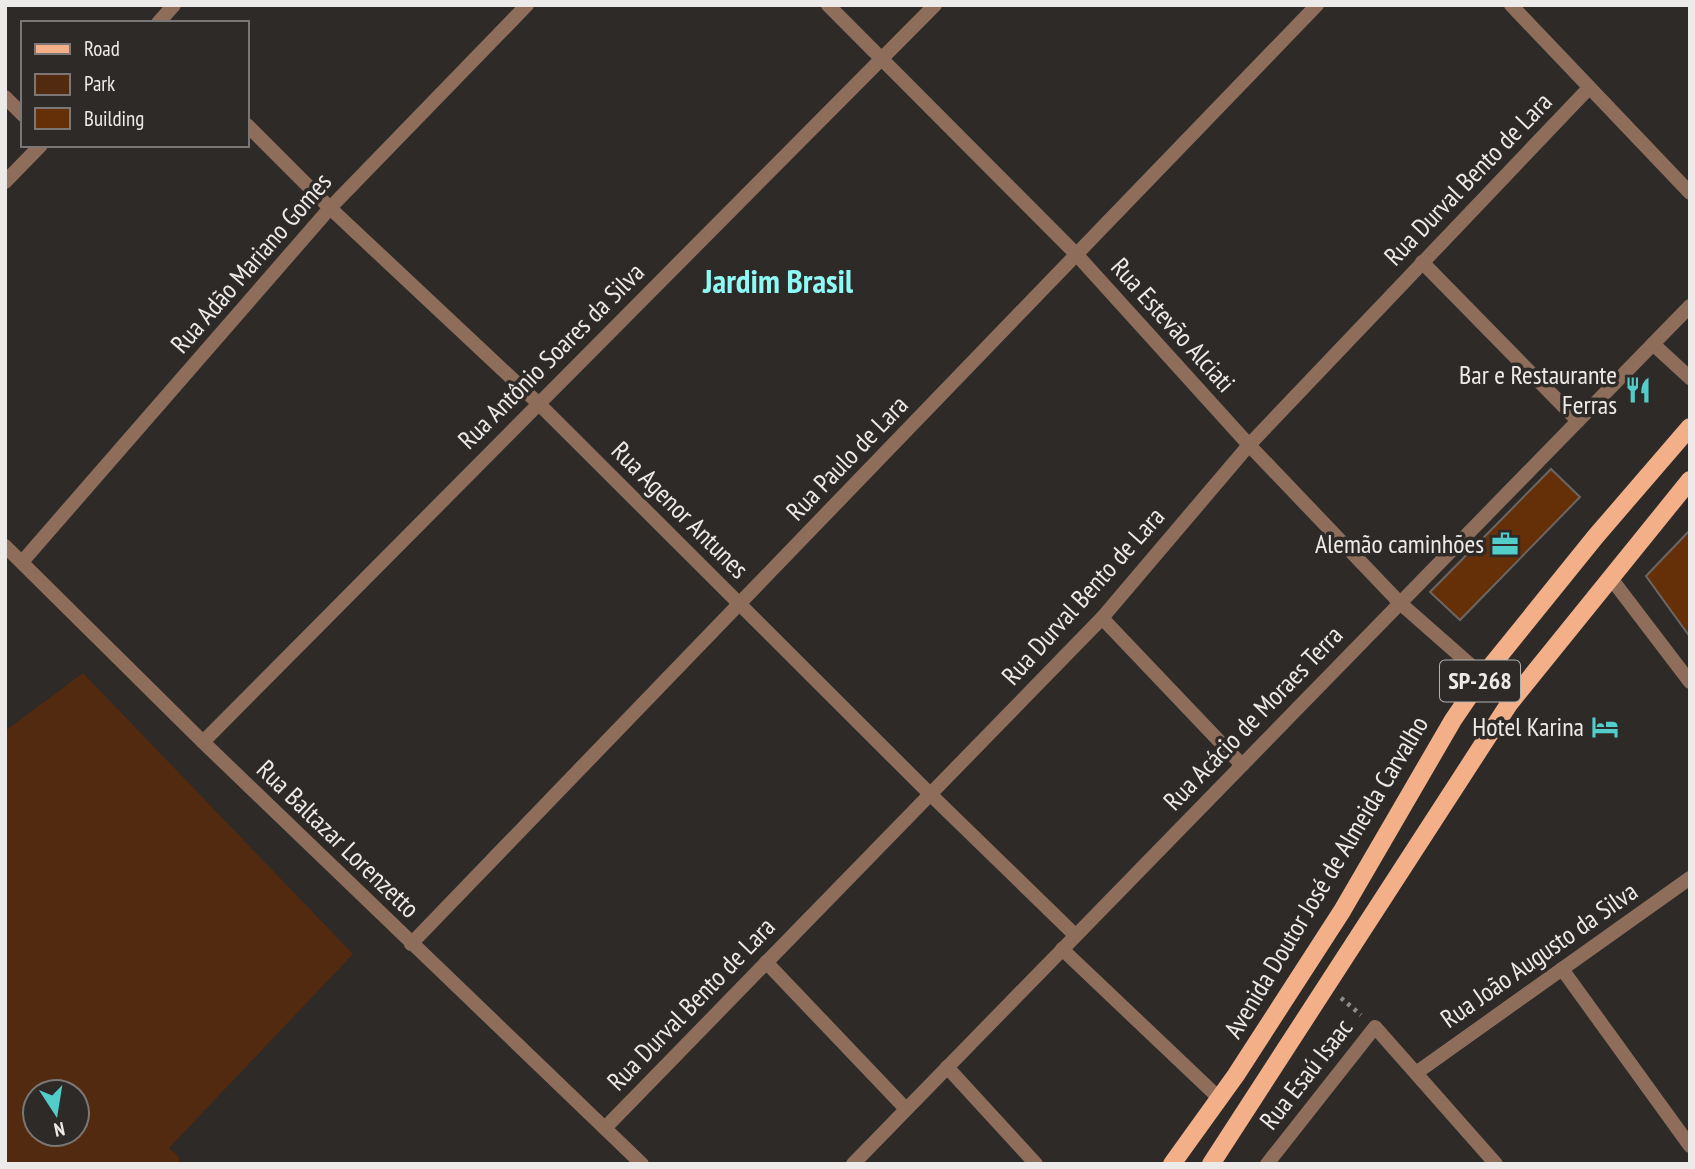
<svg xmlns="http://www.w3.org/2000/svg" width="1695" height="1169" viewBox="0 0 1695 1169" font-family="'PT Sans Narrow',sans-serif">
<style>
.green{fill:#522a0f;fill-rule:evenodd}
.building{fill:#653008;stroke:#6b6765;stroke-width:2}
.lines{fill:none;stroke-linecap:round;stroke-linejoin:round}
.path{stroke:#8e8b8a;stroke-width:4.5;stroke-dasharray:3.5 5;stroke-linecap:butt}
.street{stroke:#8e6e5b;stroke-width:14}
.primary{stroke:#f3b088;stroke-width:18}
.labels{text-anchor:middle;stroke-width:7;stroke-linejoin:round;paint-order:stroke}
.shield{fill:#2d2a28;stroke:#b3b1b0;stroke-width:2}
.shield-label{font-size:24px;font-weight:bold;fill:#edebea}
.street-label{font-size:26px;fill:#edebea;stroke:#2d2a28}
.poi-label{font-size:26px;fill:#edebea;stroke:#2d2a28;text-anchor:end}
.district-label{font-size:33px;font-weight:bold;fill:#8ef9f5;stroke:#2d2a28}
</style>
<rect width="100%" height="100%" fill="#2d2a28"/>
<path class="green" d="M83,673l270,281 -184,194 9,8 2,8h-175v-433zM35,1092h42v42h-42z"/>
<g class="building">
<path d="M1551,469l29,28 -120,123 -30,-28z"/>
<path d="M1690,530v107l-44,-61z"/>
</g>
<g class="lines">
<path class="path" d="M1341,998l20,17"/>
<g class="street">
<path d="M828,5l249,250 172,190 151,158 83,73"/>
<path d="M1511,5l179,188"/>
<path d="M158,23l16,-18"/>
<path d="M5,97l18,18"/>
<path d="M247,125l83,83 208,195 392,391 145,141"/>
<path d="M5,182l36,-37"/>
<path d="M1422,262l156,159"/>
<path d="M1653,344l37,34"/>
<path d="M5,546l198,196 439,422"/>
<path d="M22,562l308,-354 197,-203"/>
<path d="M1610,577l80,105"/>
<path d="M1102,618l140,147"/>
<path d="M203,742l732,-737"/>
<path d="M411,944l906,-939"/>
<path d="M1062,949l158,150"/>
<path d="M766,962l140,147"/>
<path d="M1562,969l128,177"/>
<path d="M947,1067l89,97"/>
<path d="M1416,1073l274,-195"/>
<path d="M605,1128l497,-510 147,-173 339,-356"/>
<path d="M853,1164l837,-858"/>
<path d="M1267,1164l108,-137 121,137"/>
</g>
<g class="primary">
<path d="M1172,1164l64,-89 106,-164 111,-191 30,-44 113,-140 94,-109"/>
<path d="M1211,1164l298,-460 181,-224"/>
</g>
</g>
<defs>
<g id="restaurant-bare" transform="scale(2.1)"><path d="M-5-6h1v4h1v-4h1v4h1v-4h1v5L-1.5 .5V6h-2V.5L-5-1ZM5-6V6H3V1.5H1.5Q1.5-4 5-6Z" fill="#53cdca" stroke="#2d2a28" stroke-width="2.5" paint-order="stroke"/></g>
<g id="office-bare" transform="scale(2.1)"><path d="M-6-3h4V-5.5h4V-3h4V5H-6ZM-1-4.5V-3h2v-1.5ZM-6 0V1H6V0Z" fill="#53cdca" stroke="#2d2a28" stroke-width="2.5" paint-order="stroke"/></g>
<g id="hotel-bare" transform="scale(2.1)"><path d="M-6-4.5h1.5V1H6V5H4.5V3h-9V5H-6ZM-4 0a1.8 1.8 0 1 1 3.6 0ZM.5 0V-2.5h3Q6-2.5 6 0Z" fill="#53cdca" stroke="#2d2a28" stroke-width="2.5" paint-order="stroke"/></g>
</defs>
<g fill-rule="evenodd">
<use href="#restaurant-bare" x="1638" y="390"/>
<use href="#office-bare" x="1505" y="544"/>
<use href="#hotel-bare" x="1605" y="727"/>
</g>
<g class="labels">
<rect class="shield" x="1440" y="660.5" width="80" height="41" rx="5"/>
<g class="shield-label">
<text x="1480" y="689">SP-268</text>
</g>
<g class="street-label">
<text transform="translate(1468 179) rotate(-46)" y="9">Rua Durval Bento de Lara</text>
<text transform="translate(251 263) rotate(-49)" y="9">Rua Adão Mariano Gomes</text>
<text transform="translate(1173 325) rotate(48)" y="9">Rua Estevão Alciati</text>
<text transform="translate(551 356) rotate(-45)" y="9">Rua Antônio Soares da Silva</text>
<text transform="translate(847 458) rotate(-46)" y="9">Rua Paulo de Lara</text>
<text transform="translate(680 510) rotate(45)" y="9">Rua Agenor Antunes</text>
<text transform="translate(1083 596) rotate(-48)" y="9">Rua Durval Bento de Lara</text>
<text transform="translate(1253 718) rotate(-46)" y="9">Rua Acácio de Moraes Terra</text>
<text transform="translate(338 839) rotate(44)" y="9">Rua Baltazar Lorenzetto</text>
<text transform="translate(1326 877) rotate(-59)" y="9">Avenida Doutor José de Almeida Carvalho</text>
<text transform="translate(1539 955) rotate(-35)" y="9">Rua João Augusto da Silva</text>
<text transform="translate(691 1004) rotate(-46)" y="9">Rua Durval Bento de Lara</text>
<text transform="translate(1306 1074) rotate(-52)" y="9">Rua Esaú Isaac</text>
</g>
<g class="poi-label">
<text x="1617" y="384">Bar e Restaurante<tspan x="1617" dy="30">Ferras</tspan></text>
<text x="1484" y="553">Alemão caminhões</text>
<text x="1584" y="736">Hotel Karina</text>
</g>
<g class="district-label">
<text x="778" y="293">Jardim Brasil</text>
</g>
</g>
<rect width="1695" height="1169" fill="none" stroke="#edebea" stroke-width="14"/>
<rect x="21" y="21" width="228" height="126" fill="#2d2a28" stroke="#7a7776" stroke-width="2"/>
<rect x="35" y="44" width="35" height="10" fill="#f3b088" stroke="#7a7776" stroke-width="2"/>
<text x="84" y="56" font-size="21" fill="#edebea">Road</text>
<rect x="35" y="74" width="35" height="21" fill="#522a0f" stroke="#7a7776" stroke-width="2"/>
<text x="84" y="91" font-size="21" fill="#edebea">Park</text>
<rect x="35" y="108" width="35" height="21" fill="#653008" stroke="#7a7776" stroke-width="2"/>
<text x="84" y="126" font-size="21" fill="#edebea">Building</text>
<g transform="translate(56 1113) rotate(168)"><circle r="33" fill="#2d2a28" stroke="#7a7776" stroke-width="2"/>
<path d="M0-5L12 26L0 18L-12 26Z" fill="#53cdca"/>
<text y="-10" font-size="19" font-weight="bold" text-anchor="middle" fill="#edebea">N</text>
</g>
</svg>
